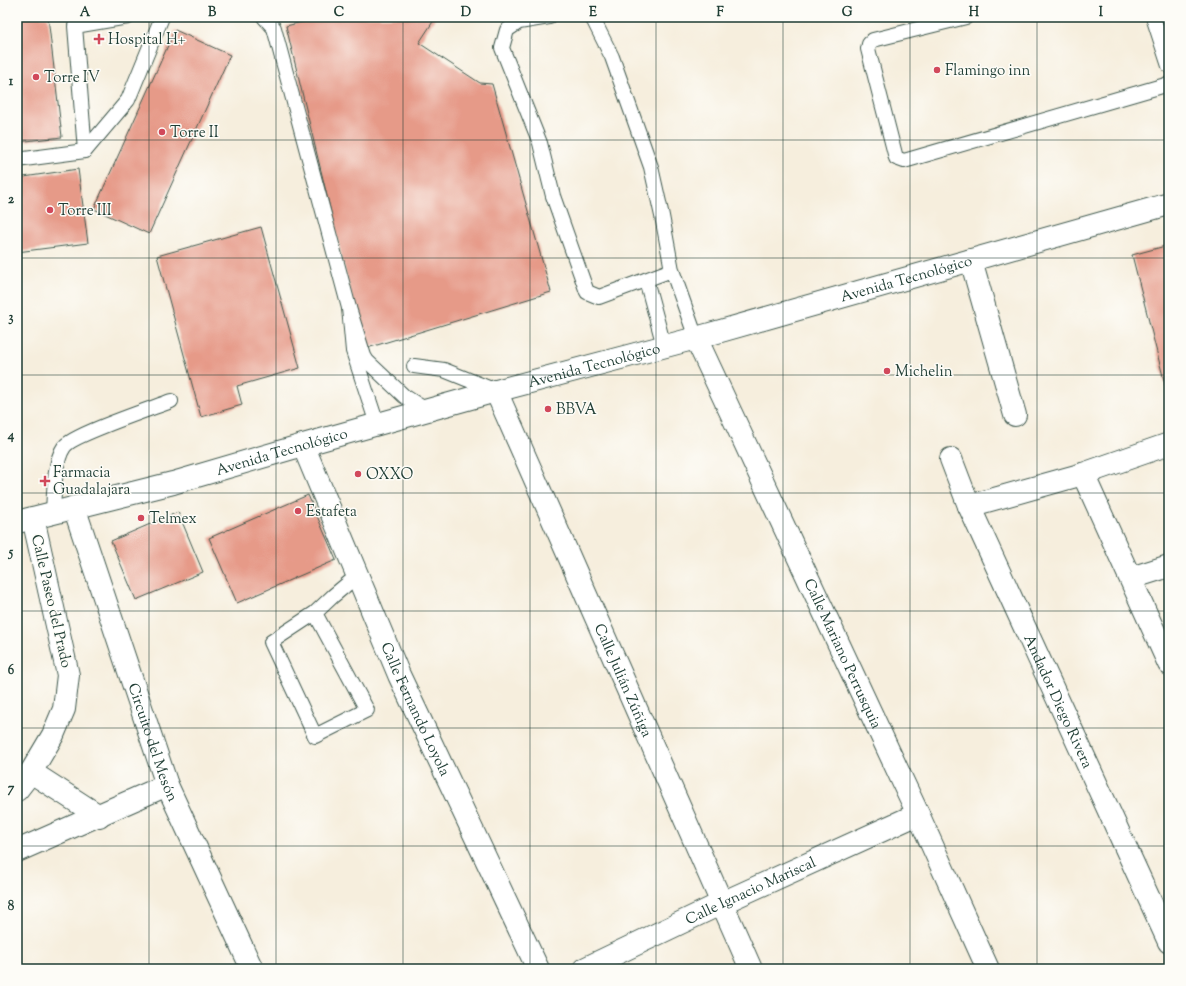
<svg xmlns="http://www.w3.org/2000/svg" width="1186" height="986" viewBox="0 0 1186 986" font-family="'Sorts Mill Goudy',serif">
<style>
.building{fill:#e69a88}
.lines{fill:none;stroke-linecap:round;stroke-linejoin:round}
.service-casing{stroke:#3f584d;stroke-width:16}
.minor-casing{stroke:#3f584d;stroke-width:24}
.tertiary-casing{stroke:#3f584d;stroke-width:24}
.service{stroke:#fff;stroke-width:14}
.minor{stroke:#fff;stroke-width:22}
.tertiary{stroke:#fff;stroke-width:22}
.grid{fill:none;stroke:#1f3d34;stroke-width:1;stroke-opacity:0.55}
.poi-dot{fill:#d1495b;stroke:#fdfcf7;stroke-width:1.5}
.labels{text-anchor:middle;stroke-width:3;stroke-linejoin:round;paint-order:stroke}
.poi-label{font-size:15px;fill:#1f3d34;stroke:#fdfcf7;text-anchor:start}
.street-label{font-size:15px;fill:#1f3d34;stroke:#fdfcf7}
.neatline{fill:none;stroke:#1f3d34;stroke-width:1.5}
.grid-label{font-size:13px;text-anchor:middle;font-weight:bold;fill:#1f3d34}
</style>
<rect width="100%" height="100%" fill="#fdfcf7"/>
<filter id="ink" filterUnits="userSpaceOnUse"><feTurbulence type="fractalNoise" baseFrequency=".025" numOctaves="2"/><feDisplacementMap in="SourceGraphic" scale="8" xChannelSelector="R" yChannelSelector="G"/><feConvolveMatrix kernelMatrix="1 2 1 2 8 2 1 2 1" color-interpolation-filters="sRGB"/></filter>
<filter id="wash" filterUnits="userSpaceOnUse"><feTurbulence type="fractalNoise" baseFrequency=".012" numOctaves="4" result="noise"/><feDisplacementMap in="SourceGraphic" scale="16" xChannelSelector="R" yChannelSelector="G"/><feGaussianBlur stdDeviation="0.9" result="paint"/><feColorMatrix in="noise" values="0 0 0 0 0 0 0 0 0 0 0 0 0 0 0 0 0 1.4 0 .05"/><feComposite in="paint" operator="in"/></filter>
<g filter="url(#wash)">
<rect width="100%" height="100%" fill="#f6eedd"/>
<g id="blocks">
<g class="building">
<path d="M17,17h31l14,120 -45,5z"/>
<path d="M322,17h114l-17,26 61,40 12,1 59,208 -187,57 -78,-323z"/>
<path d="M175,30l55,25 -81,179 -55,-25z"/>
<path d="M78,169l10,74 -71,9v-74z"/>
<path d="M261,227l39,141 -63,18 5,19 -41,12 -44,-161z"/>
<path d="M1169,245v142l-3,1 -34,-133z"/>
<path d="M308,495l28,65 -99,43 -28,-65z"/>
<path d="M178,512l25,60 -67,28 -25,-59z"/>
</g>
</g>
</g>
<g filter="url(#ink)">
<use href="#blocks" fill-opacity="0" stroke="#3f584d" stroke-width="1"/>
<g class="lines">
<g class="service-casing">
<g id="service">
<path d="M264,17l10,11 75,280"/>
<path d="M549,17l-30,5 -12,8 -5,18 38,95 13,53 34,96 12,5 73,-27"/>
<path d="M591,17l3,4 18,36 39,110 11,49 10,54 24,68"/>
<path d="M966,17l-93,23 -4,4 -1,5 28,109 8,3 265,-77"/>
<path d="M1153,17l16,49"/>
<path d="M85,151l-10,-125 53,-9"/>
<path d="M17,160l68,-9 43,-51 34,-83"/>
<path d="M646,280l18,66"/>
<path d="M414,366l30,4 52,21"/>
<path d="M377,424l-24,-73 -4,-43 15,48 3,5 37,35 22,14"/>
<path d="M53,513c1,-18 1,-52 11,-66 8,-12 89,-39 107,-46"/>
<path d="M315,613l52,97 -52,26 -44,-94 44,-29 18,-17 25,-21"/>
</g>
</g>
<g class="minor-casing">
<g id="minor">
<path d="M971,260l44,155"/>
<path id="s1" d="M696,338l222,476 70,155"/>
<path id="s2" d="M496,391l255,578"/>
<path id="s3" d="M303,445l96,230 139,294"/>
<path id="s4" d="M951,459l18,47 200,436"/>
<path d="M1083,474l86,190"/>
<path d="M969,506l114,-32 86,-30"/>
<path id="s5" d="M74,507l93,278 85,184"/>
<path d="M1131,578l38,-12"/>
<path d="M31,772l68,44"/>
<path d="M17,790l14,-18 22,-37 11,-26 4,-34 -35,-157"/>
<path d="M17,851l150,-66"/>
<path id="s6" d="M584,969l138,-66 196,-89"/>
</g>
</g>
<g class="tertiary-casing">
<g id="tertiary">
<path id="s7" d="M17,522l156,-39 130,-38 193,-54 200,-53 473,-134"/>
</g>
</g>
<use href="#service" class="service"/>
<use href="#minor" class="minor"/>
<use href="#tertiary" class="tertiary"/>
</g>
</g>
<path class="grid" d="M149,17v952M276,17v952M403,17v952M530,17v952M656,17v952M783,17v952M910,17v952M1037,17v952M17,140h1152M17,258h1152M17,375h1152M17,493h1152M17,611h1152M17,728h1152M17,846h1152"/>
<g class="poi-dot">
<path d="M97 33h4v4h4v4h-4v4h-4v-4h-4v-4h4z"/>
<circle cx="937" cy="70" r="4"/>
<circle cx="36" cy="77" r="4"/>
<circle cx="162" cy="132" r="4"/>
<circle cx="50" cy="210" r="4"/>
<circle cx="887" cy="371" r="4"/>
<circle cx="548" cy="409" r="4"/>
<circle cx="358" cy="474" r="4"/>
<path d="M43 475h4v4h4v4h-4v4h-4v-4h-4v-4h4z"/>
<circle cx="298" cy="511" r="4"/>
<circle cx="141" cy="518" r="4"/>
</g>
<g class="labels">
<g class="poi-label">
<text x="108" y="44">Hospital H+</text>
<text x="945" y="75">Flamingo inn</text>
<text x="44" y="82">Torre IV</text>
<text x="170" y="137">Torre II</text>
<text x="58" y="215">Torre III</text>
<text x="895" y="376">Michelin</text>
<text x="556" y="414">BBVA</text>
<text x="53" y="477">Farmacia<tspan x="53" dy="17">Guadalajara</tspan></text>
<text x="366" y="479">OXXO</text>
<text x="306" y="516">Estafeta</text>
<text x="149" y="523">Telmex</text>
</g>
<g class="street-label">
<text dy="5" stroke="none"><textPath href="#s7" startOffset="922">Avenida Tecnológico</textPath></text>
<text dy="5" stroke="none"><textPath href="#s7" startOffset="598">Avenida Tecnológico</textPath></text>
<text dy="5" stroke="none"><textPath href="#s7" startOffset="274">Avenida Tecnológico</textPath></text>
<text transform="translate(52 601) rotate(77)" y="5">Calle Paseo del Prado</text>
<text dy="5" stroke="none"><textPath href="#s1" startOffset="348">Calle Mariano Perrusquia</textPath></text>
<text dy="5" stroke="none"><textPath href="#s2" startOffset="316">Calle Julián Zúñiga</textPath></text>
<text dy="5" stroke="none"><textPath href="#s4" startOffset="265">Andador Diego Rivera</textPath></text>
<text dy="5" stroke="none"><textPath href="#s3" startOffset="287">Calle Fernando Loyola</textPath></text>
<text dy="5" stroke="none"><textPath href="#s5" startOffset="248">Circuito del Mesón</textPath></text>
<text dy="5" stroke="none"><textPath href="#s6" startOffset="184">Calle Ignacio Mariscal</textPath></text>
</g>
</g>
<rect width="1186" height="986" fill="none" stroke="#fdfcf7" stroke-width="44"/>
<rect x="22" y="22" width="1142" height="942" class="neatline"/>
<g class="grid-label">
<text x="85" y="16">A</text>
<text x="212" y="16">B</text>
<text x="339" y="16">C</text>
<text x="466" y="16">D</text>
<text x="593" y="16">E</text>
<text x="720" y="16">F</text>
<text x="847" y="16">G</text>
<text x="974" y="16">H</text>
<text x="1101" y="16">I</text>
<text x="11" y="85">1</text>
<text x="11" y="203">2</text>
<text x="11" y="321">3</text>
<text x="11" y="439">4</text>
<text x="11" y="556">5</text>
<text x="11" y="674">6</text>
<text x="11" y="792">7</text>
<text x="11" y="910">8</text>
</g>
</svg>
